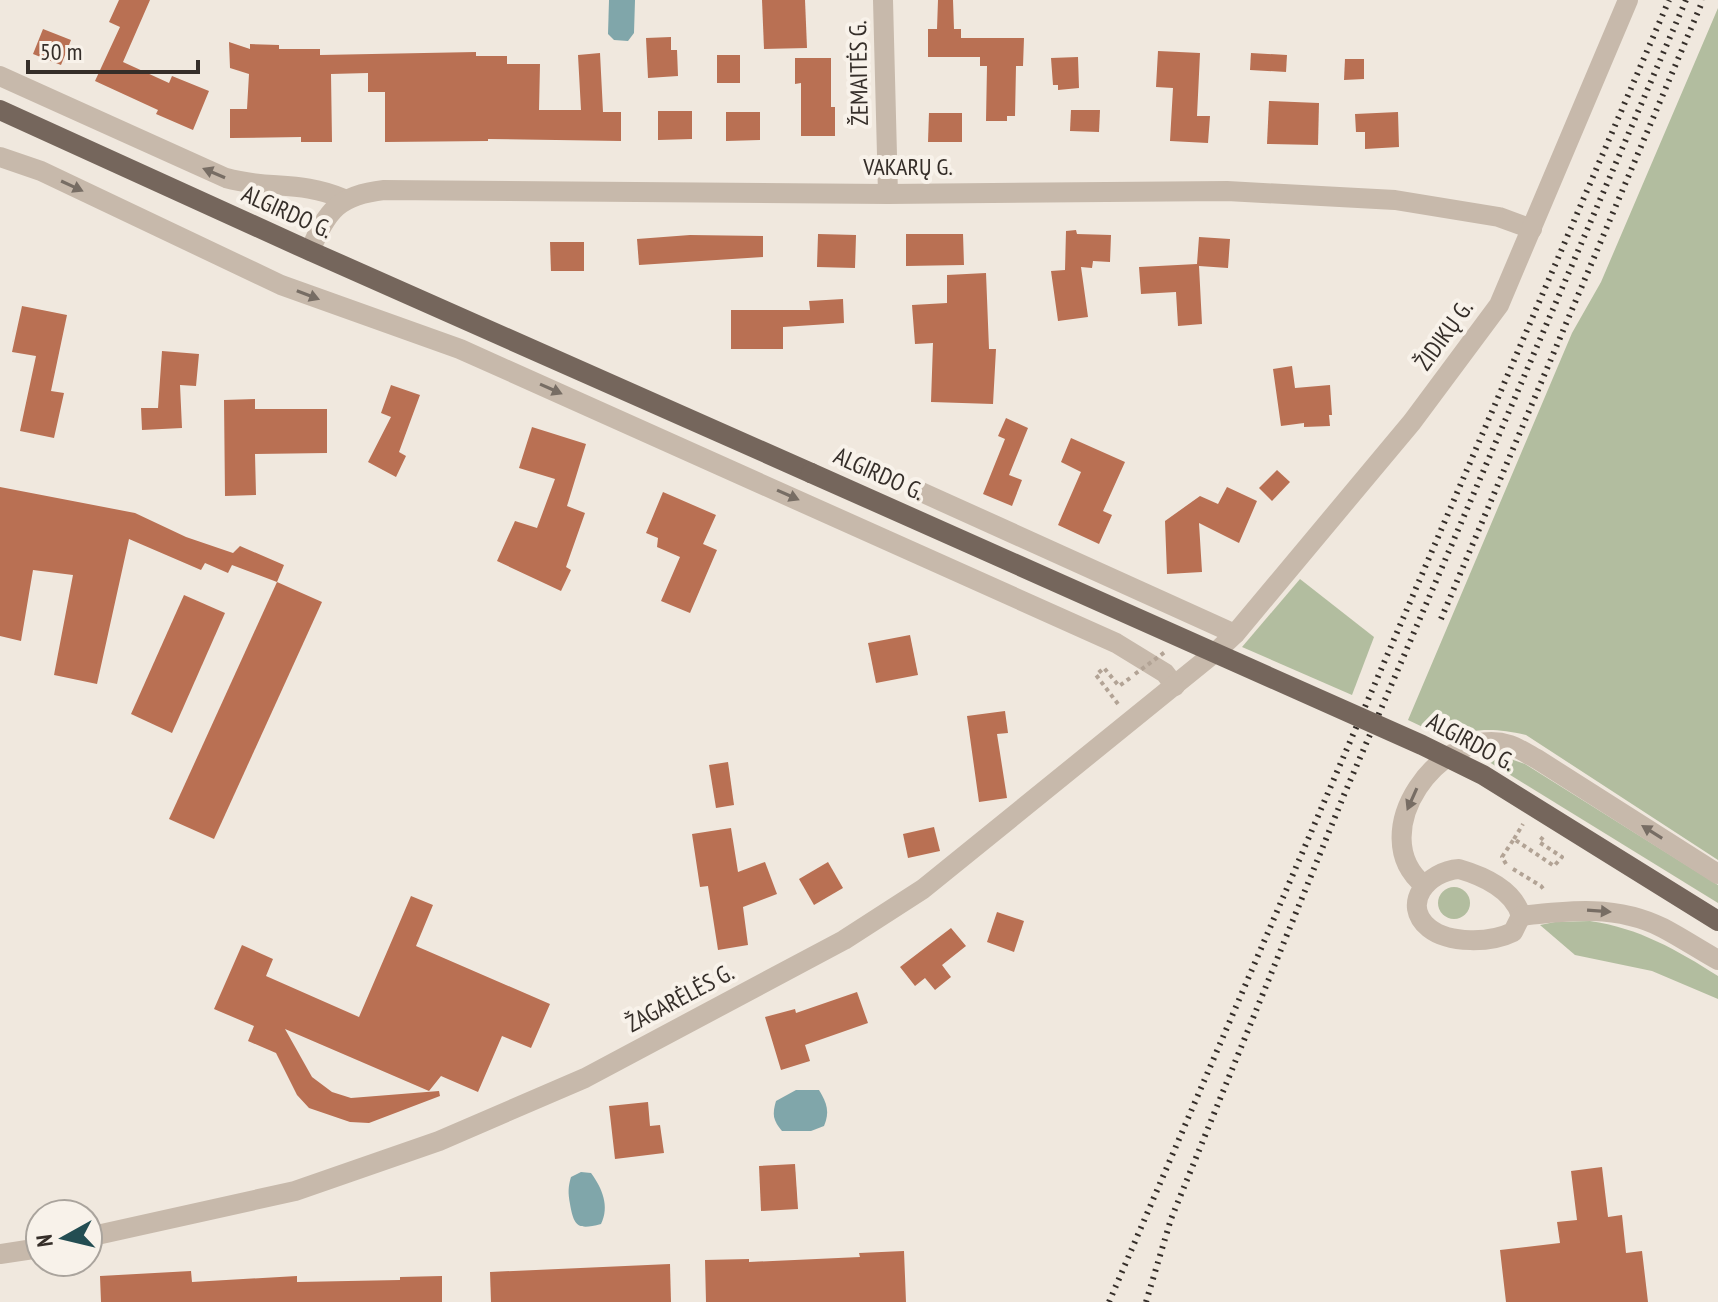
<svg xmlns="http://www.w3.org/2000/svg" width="1718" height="1302" viewBox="0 0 1718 1302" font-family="'PT Sans Narrow',sans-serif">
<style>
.green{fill:#b2bd9f}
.water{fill:#80a6aa}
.building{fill:#b97053}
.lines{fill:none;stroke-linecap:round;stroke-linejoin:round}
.path{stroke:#b2a395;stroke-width:4;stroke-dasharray:4 4;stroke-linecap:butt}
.minor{stroke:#c7b9ab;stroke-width:20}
.major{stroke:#75665c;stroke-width:20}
.rail{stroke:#352e29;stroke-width:6;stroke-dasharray:2 6;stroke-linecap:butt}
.path-bridge{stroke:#b2a395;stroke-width:4;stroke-dasharray:4 4;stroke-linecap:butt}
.major-bridge{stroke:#75665c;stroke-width:20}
.oneway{fill:#776d64}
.labels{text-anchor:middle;stroke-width:8;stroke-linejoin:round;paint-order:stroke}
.street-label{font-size:24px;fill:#352e29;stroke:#f8f2ea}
</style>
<rect width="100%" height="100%" fill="#f0e8de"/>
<g class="green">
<path d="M1718,8v852l-192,-125c-32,-7 -49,-7 -80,3l-38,-18 164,-387 29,-51z"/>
<path d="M1300,579l74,58 -22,58 -110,-48z"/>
<path d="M1499,755l26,9 193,121v18l-237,-146z"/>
<circle cx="1454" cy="903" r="16"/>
<path d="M1590,921c49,7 87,29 128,55v23l-66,-28 -77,-16 -35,-30 15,-3z"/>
</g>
<g class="water">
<path d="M609,0h26l-1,33 -6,8 -14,-1 -6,-6z"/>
<path d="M796,1090h23c8,13 11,22 5,36l-13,5h-29c-9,-11 -10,-16 -6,-30z"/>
<path d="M581,1172l10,1c11,15 19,33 10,51 -23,6 -27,3 -31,-20 -2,-11 -2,-17 1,-27z"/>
</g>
<g class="building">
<path d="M119,0h31l-27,62 46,21 3,-7 37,15 -16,39 -37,-16 2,-4 -63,-29 25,-54 -11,-5z"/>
<path d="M762,0h43l2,48 -43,1z"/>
<path d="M938,0h15l1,29h7v9h63l-1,28h-7l-1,50h-8v5h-21l1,-55h-7v-9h-52v-28h9z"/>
<path d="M43,29l28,11 -10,25 -28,-11z"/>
<path d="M671,37v13h6l1,26 -30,2 -2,-40z"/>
<path d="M229,42l21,7v-5l29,1v4h41v6l156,-3v4h31v8h33l-1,46h42l-3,-55 22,-2 3,59h18v29l-133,-2v2l-103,1v-50h-17v-19l-37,1 1,68h-31v-5l-71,1v-29h17l2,-35 -19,-6z"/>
<path d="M1158,51l42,2 -3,63h13l-2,27 -38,-2 3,-53 -17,-1z"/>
<path d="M1251,53l36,2 -1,17 -36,-2z"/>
<rect x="717" y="55" width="23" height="28"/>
<path d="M1078,57l1,31 -21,2v-5h-5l-2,-27z"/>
<path d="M795,58h36v49h4v29h-34v-53l-6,1z"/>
<path d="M1345,59h19v20l-20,1z"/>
<path d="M1269,101l50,2 -1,42 -51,-1z"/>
<path d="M1071,110h29l-1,22 -29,-1z"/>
<path d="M658,111h34v28l-34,1z"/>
<path d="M726,112h34v28l-34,1z"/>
<path d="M1398,112l1,35 -34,2v-17h-9l-1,-18z"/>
<path d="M929,113h33v29h-34z"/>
<path d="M1076,230l1,4 34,1 -1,27 -17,-1 -1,7 -11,-1 7,50 -30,4 -7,-50 14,-1 1,-39z"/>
<path d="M818,234l38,1 -1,33 -38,-1z"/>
<path d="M906,234h57l1,31 -58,1z"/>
<path d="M690,235l73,1v21l-124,8 -2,-26z"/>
<path d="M1199,237l31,2 -2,29 -29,-2 3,58 -24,2 -2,-34 -35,2 -2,-27 58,-3z"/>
<path d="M550,242h34v29h-33z"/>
<path d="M986,273l3,76h7l-3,55 -62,-2 2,-59 -18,1 -3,-39 35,-2v-28z"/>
<path d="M843,299l1,24 -61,4v22h-52v-39h79l-1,-9z"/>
<path d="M22,306l45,9 -16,76 13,2 -10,45 -34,-7 16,-75 -24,-4z"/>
<path d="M162,351l37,3 -3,32 -16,-1 2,43 -40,2 -1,-22h17z"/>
<path d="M1292,366l3,22 35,-3 2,30h-3l1,11 -26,1v-4l-23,3 -8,-57z"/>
<path d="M391,385l29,10 -21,57 7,4 -10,21 -28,-15 23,-45 -10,-4z"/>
<path d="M255,399v10h72v44l-72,1 1,41 -31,1 -1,-96z"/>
<path d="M1006,418l22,10 -19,47 13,5 -10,26 -29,-12 22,-55 -7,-3z"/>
<path d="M532,427l54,17 -19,62 18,7 -19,54 5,3 -10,21 -64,-30 18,-40 22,7 18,-49 -36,-11z"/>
<path d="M1071,438l54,24 -22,49 9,4 -13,29 -41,-19 23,-53 -20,-10z"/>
<path d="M1277,470l13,12 -18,19 -13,-13z"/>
<path d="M0,487l135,26 51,24 47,16 7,-7 44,19 -7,17 -45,-17 -4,8 -23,-10 -4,7 -72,-31 -32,145 -43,-9 19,-100 -40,-5 -12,71 -21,-5z"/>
<path d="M1227,487l30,14 -18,42 -40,-20 3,49 -35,2 -2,-53 35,-25 18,8z"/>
<path d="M663,492l53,23 -13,29 14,6 -27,63 -29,-12 19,-44 -23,-10 1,-9 -12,-5z"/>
<path d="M277,582l45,20 -108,237 -45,-20z"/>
<path d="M184,595l41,18 -53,120 -41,-19z"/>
<path d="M910,635l8,40 -42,8 -8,-40z"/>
<path d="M1005,711l3,22 -11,1 10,64 -28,4 -12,-86z"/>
<path d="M728,762l6,43 -18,3 -7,-43z"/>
<path d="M934,827l6,24 -32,7 -5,-24z"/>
<path d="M731,828l7,44 27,-10 12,32 -34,13 5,38 -30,5 -10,-64 -8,1 -8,-53z"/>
<path d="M828,862l15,26 -29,17 -15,-26z"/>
<path d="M411,896l22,9 -17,41 134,58 -19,44 -29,-12 -24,56 -37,-16 -12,15 -144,-62 27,48 20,15 19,6 88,-7 1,5 -71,27 -19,-1 -41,-14 -12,-13 -21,-42 -28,-12 6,-15 -40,-17 28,-64 31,14 -7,17 93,41z"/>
<path d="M997,912l27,9 -10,31 -27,-10z"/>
<path d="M951,928l15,18 -24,19 9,12 -16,13 -10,-12 -10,8 -15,-19z"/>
<path d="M857,992l11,31 -63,22 5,16 -29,9 -16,-53 30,-8 1,4z"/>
<path d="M648,1102l2,24 10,-1 4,28 -49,6 -6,-53z"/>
<path d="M795,1164l3,45 -37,2 -2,-45z"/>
<path d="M1602,1167l6,50 14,-2 4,38 16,-2 6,51h-142l-6,-52 60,-7 -3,-21 20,-2 -6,-49z"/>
<path d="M904,1251l2,51h-200l-1,-42 44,-1v3l111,-5 -1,-4z"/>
<path d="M670,1264l1,38h-180l-1,-30z"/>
<path d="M191,1271l1,11 105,-6v6l103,-2v-3l42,-1v26h-341l-1,-26z"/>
</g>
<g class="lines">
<g class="path">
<path d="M1118,704l-22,-29 8,-7 15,18 14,-10"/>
<path d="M1514,839l9,-15"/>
<path d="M1506,864l-4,-7 12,-18 40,27 8,-9 -23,-15 4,-5"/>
<path d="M1513,869l28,17 4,5"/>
</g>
<g class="minor">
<path d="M883,0l5,194"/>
<path d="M0,76l226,102c43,12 74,2 118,21"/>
<path d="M0,157l41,14 240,114 179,64 656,294 49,30 10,13"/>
<path d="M310,251c17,-41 29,-56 74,-61l504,4 339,-3 168,9 104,17 33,12"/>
<path d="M919,491l316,143"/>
<path d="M1459,869c24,7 55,21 62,47l-8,16c-22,11 -64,12 -84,-4 -29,-24 -1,-57 30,-59z"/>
<path d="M1424,885c-62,-51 17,-162 86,-140 9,3 19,10 27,14l181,115"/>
<path d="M1521,916c49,-6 97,-11 142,12 19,10 37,22 55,32"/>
<path d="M88,1237l207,-46 144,-50 146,-63 259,-138 79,-51 295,-239 17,-16 177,-212 87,-117 129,-305"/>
<path d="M0,1254l40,-6"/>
</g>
<path class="major" d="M0,110l310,141 501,222"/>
<g class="rail">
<path d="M1441,619l262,-619"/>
<path d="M1109,1302l560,-1302"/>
<path d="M1146,1302l25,-83 173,-424 342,-795"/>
</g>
<path class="path-bridge" d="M1135,674l30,-22"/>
<path class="major-bridge" d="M811,473l611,272 61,30 235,146"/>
</g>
<defs><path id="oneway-solid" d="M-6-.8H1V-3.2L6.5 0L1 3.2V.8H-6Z" transform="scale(2)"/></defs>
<g class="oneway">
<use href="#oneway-solid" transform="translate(214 173) rotate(-157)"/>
<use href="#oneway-solid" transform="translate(72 186) rotate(25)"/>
<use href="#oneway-solid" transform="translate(308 295) rotate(21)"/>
<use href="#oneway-solid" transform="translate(551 389) rotate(24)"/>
<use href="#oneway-solid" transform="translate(788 495) rotate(24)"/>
<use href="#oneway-solid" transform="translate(1412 799) rotate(114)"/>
<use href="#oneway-solid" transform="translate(1652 832) rotate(-148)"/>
<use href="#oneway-solid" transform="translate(1599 911) rotate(4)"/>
</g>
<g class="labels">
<g class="street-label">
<text transform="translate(859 73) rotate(-91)" y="8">ŽEMAITĖS G.</text>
<text x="908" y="175">VAKARŲ G.</text>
<text transform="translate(287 212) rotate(24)" y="8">ALGIRDO G.</text>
<text transform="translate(1444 335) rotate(-54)" y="8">ŽIDIKŲ G.</text>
<text transform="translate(879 474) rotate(24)" y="8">ALGIRDO G.</text>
<text transform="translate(1471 742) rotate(28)" y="8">ALGIRDO G.</text>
<text transform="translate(680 998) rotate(-28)" y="8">ŽAGARĖLĖS G.</text>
</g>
</g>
<g transform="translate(64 1238) rotate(262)"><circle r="38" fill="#f8f2ea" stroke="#aaa49d" stroke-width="2"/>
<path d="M0-6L14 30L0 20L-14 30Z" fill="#234d52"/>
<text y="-12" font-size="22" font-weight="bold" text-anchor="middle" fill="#352e29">N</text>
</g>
<path d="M28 60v12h170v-12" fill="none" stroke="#352e29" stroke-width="4"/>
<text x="40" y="60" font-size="24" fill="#352e29" stroke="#f8f2ea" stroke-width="6" paint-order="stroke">50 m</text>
</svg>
